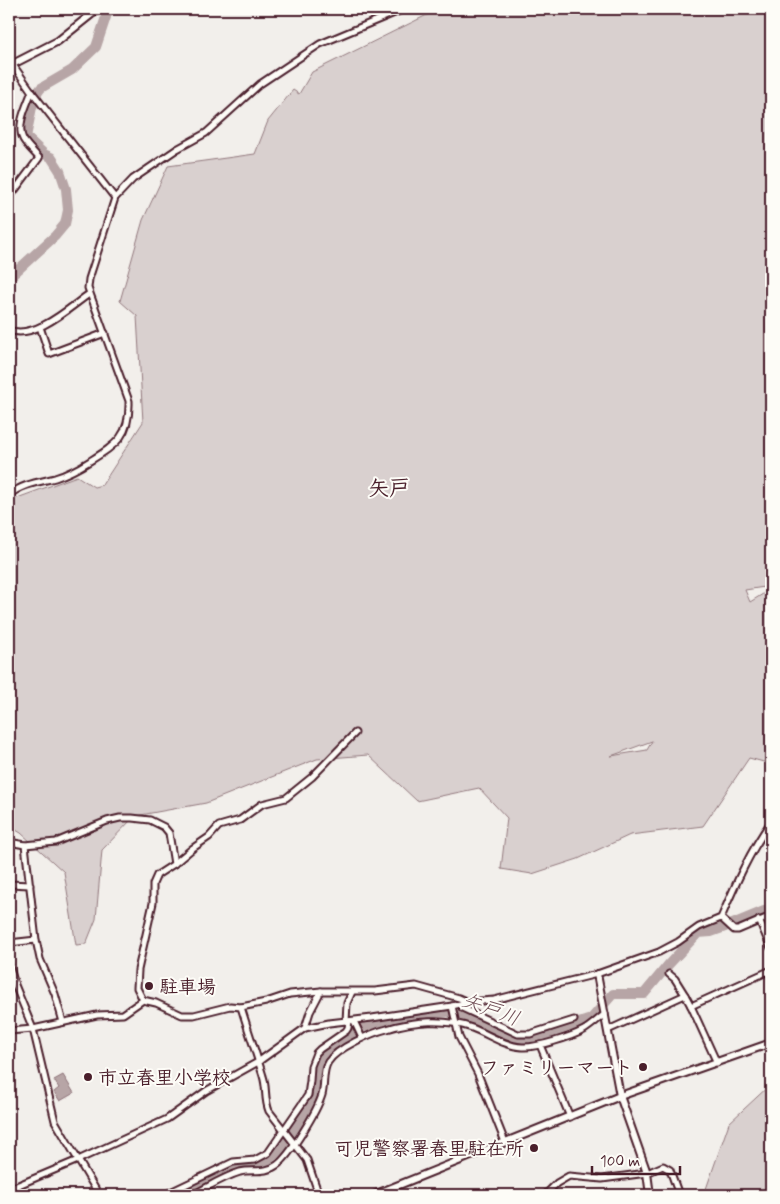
<svg xmlns="http://www.w3.org/2000/svg" width="780" height="1204" viewBox="0 0 780 1204" font-family="Mynerve,'Klee One',sans-serif">
<style>
.green{fill:#d9d0cf;stroke:#92787d;fill-rule:evenodd}
.water{fill:#b7a5a6;stroke:#8b6f75}
.lines{fill:none;stroke-linecap:round;stroke-linejoin:round}
.river{stroke:#b7a5a6;stroke-width:10}
.minor-casing{stroke:#4a1f2b;stroke-width:9}
.tertiary-casing{stroke:#4a1f2b;stroke-width:10}
.minor{stroke:#fdfcf7;stroke-width:5}
.tertiary{stroke:#fdfcf7;stroke-width:6}
.poi-dot{fill:#4a1f2b;stroke:#fdfcf7;stroke-width:2}
.labels{text-anchor:middle;stroke-width:4;stroke-linejoin:round;paint-order:stroke}
.poi-label{font-size:19px;font-weight:bold;fill:#4a1f2b;stroke:#fdfcf7;text-anchor:start}
.water-label{font-size:20px;font-style:italic;fill:#704e56;stroke:#fdfcf7}
.quarter-label{font-size:21px;font-weight:bold;fill:#4a1f2b;stroke:#fdfcf7}
</style>
<rect width="100%" height="100%" fill="#f2efeb"/>
<filter id="ink" filterUnits="userSpaceOnUse"><feTurbulence type="fractalNoise" baseFrequency=".02" numOctaves="2"/><feDisplacementMap in="SourceGraphic" scale="10" xChannelSelector="R" yChannelSelector="G"/><feConvolveMatrix kernelMatrix="1 2 1 2 8 2 1 2 1" color-interpolation-filters="sRGB"/></filter>
<g filter="url(#ink)">
<g class="green">
<path d="M439,9h332v577l-26,4 5,12 21,-13v175l-22,-6 -46,68 -73,9 -52,24 -46,15 -31,-5 6,-51 -28,-30 -62,13 -49,-46 -51,4 -111,44 -71,13 -33,34 -6,69 -10,25 -10,1 -12,-73 -43,-39 -12,-7v-325l68,-25 17,11 8,-2 41,-63 -6,-106 -17,-15 23,-81 25,-54 87,-12 13,-33 25,-31 6,4 13,-22zM652,741l-5,9 -36,6z"/>
<path d="M771,1084v111h-61l-4,-6 23,-66z"/>
</g>
<path class="water" d="M63,1075l11,18 -14,8 -6,-9 5,-4 -5,-8z"/>
<g class="lines">
<g class="river">
<path d="M9,278l46,-42 10,-12 3,-14 -2,-21 -6,-18 -9,-14 -7,-3 -18,-17 6,-30 6,-15 3,-4 31,-18 24,-23 11,-33 4,-5"/>
<path d="M178,1195l56,-30 32,-4 18,-14 32,-54 3,-31 8,-11 33,-23 25,-8 29,-5 34,-3 74,27 27,-6 42,-14 22,-25h31l25,-30 29,-31 13,-1 14,-5 46,-19"/>
</g>
<g class="minor-casing">
<g id="minor">
<path d="M13,65l19,27 83,106"/>
<path d="M9,198l30,-40c-5,-6 -12,-12 -16,-19 -7,-14 4,-34 9,-48"/>
<path d="M40,327l9,27 56,-21"/>
<path d="M9,330c26,10 60,-22 80,-36"/>
<path d="M9,495c13,-11 30,-13 46,-17 13,-4 24,-10 35,-17 27,-17 40,-25 39,-60l-41,-113 1,-9 26,-81 18,-19 44,-30 29,-16 54,-49 60,-40 84,-35"/>
<path d="M9,842l16,3 31,-3 51,-21 13,-3h12l18,2 14,7 5,6 5,31"/>
<path d="M25,845l11,95 4,19 15,35 8,28"/>
<path d="M9,884l21,1"/>
<path d="M721,918l13,12h4l33,-14"/>
<path d="M759,920l12,28"/>
<path d="M9,943l27,-3"/>
<path d="M9,964l6,21 18,44 22,92 44,74"/>
<path d="M685,995l6,11 80,-36"/>
<path d="M143,1000l-6,-12 1,-18 15,-67v-19l4,-9 17,-11 19,-16 16,-11 10,-11 21,-6 22,-16 24,-6 26,-21 43,-44"/>
<path d="M461,1004l1,4 56,26h12l44,-14"/>
<path d="M452,1006l7,31 19,37 27,68"/>
<path d="M691,1006l26,57"/>
<path d="M241,1007c7,23 15,46 22,69 4,12 1,23 6,35l38,49 12,35"/>
<path d="M346,1021l1,-18 5,-11"/>
<path d="M354,1021l8,17"/>
<path d="M305,1028l5,-16 11,-21"/>
<path d="M608,1030l77,-35 -10,-16 -6,-5"/>
<path d="M9,1031l24,-2 64,-14 26,-1 20,-14 13,3 26,12h12l36,-9 11,1 25,-5 24,-8 31,-3h54l41,-5 43,12 9,4"/>
<path d="M540,1045l30,72"/>
<path d="M9,1189l69,-29 89,-41 39,-28 52,-29 47,-34 24,-5 43,-5 80,-12 16,-4 26,-2 103,-26 62,-22 19,-10 21,-15 22,-9c14,-33 29,-67 50,-96"/>
<path d="M164,1195l69,-33 22,-2 13,-7 40,-58 2,-14 1,-15 5,-13 4,-4 26,-18 2,-3 1,-7"/>
<path d="M192,1195c16,-8 31,-18 48,-23 13,-3 25,2 37,-7 13,-9 40,-54 45,-70 3,-10 0,-24 6,-33 9,-14 43,-29 59,-33 25,-8 60,-11 85,-1 16,6 33,18 50,19 14,1 49,-10 62,-17 7,-4 14,-11 21,-16"/>
<path d="M545,1195l12,-12 12,-7 33,3 45,-6 16,-7 7,4 9,25"/>
</g>
</g>
<g class="tertiary-casing">
<g id="tertiary">
<path d="M9,66l49,-25 40,-32"/>
<path d="M597,974l23,122 27,77 3,22"/>
<path d="M374,1195l246,-99 151,-53"/>
</g>
</g>
<use href="#minor" class="minor"/>
<use href="#tertiary" class="tertiary"/>
</g>
</g>
<g class="poi-dot">
<circle cx="149" cy="986" r="5"/>
<circle cx="643" cy="1067" r="5"/>
<circle cx="88" cy="1077" r="5"/>
<circle cx="534" cy="1148" r="5"/>
</g>
<g class="labels">
<g class="poi-label">
<text x="159" y="993">駐車場</text>
<text x="633" y="1074" text-anchor="end">ファミリーマート</text>
<text x="98" y="1084">市立春里小学校</text>
<text x="524" y="1155" text-anchor="end">可児警察署春里駐在所</text>
</g>
<g class="water-label">
<text transform="translate(491 1009) rotate(20)" y="7">矢戸川</text>
</g>
<g class="quarter-label">
<text x="389" y="495">矢戸</text>
</g>
</g>
<rect width="780" height="1204" fill="none" stroke="#fdfcf7" stroke-width="30"/>
<rect x="15" y="15" width="750" height="1174" fill="none" stroke="#4a1f2b" stroke-width="2" filter="url(#ink)"/>
<path d="M592 1166v8h88v-8" fill="none" stroke="#4a1f2b" stroke-width="2.5"/>
<text x="600" y="1166" font-size="15" fill="#4a1f2b" stroke="#fdfcf7" stroke-width="4" paint-order="stroke">100 m</text>
</svg>
